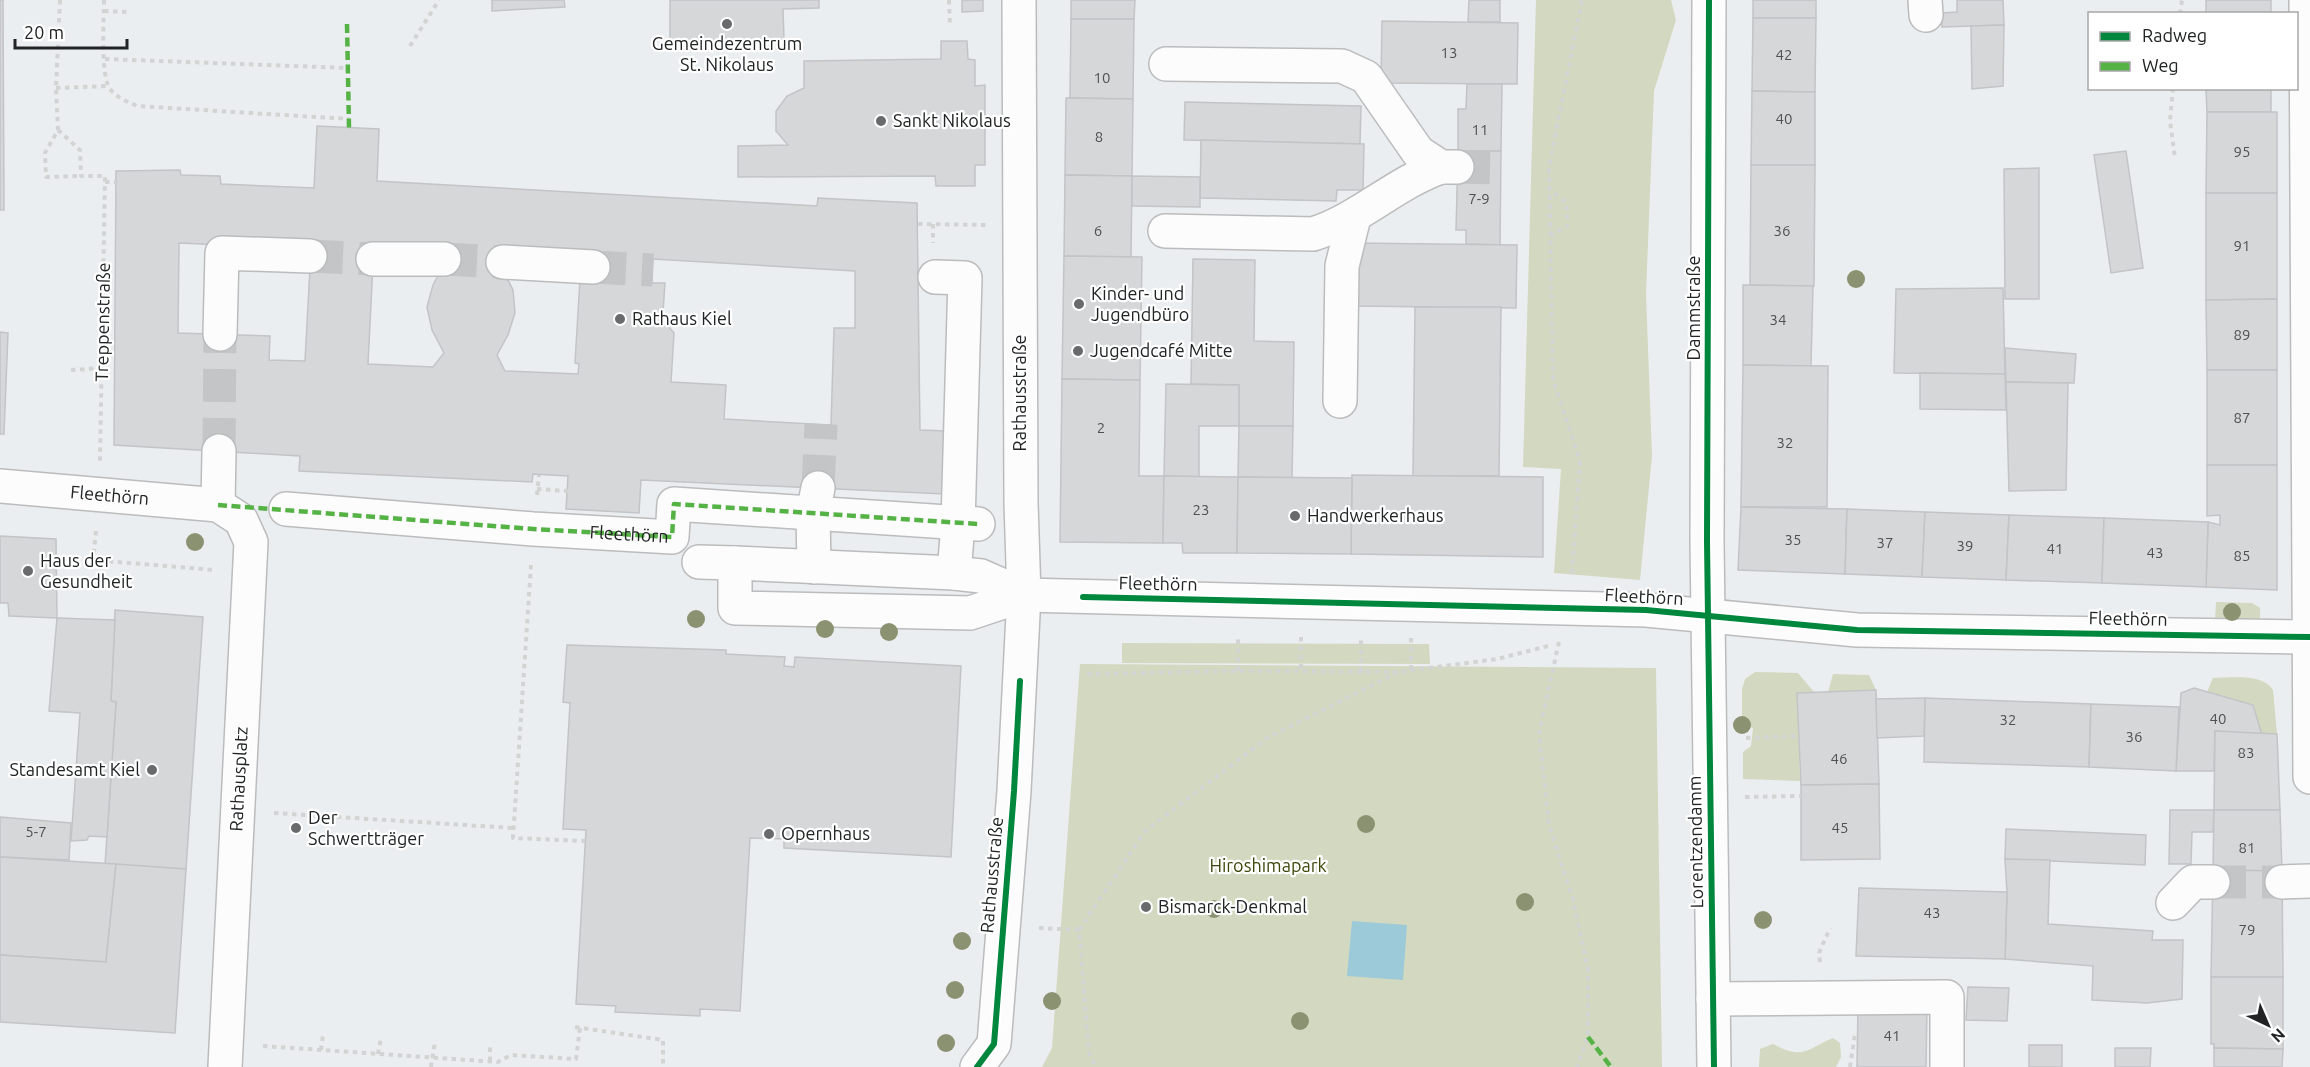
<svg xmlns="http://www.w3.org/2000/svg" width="2310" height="1067" viewBox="0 0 2310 1067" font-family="Ubuntu,sans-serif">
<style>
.green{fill:#d2d9c0}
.water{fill:#9ccad8}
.building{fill:#d5d7d9;stroke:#c2c4c6;stroke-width:1.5;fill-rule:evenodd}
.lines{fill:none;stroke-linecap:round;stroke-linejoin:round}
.minor-tunnel{stroke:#c3c5c7;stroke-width:33;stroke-dasharray:33 16;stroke-linecap:butt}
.minor-casing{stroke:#babcbd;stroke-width:36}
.path{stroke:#d2d3d3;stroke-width:4;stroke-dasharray:4.5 4.5;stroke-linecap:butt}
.minor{stroke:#fcfcfd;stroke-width:33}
.quiet{stroke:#55b245;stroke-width:4.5;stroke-dasharray:9 4.5;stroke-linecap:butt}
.cycleway-casing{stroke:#fff;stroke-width:10}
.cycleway{stroke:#00873e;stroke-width:6}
.tree{fill:#8b9272}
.poi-dot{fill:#686a6b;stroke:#fff;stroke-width:2}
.labels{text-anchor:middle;stroke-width:4.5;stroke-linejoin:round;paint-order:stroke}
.number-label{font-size:15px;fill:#4f5152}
.poi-label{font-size:18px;fill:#212324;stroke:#fff;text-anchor:start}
.street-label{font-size:18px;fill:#212324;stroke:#fff}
.park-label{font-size:18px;fill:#3d470a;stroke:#fff}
</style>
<rect width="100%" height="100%" fill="#ebeef0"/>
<g class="green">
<path d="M1536,0h135l5,20 -22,71 -8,203 6,162 -12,124 -86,-7 7,-104 -38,-2z"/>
<path d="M2216,602l36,1 8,5v13h-45z"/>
<path d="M1122,643l307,1 1,20 -308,-1z"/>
<path d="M1080,664l576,4 6,399h-620l10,-19z"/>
<path d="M1755,672l43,1 16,19 -17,1 3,88 -57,-2v-27l8,-6 2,-18 -11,-3v-36l3,-10z"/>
<path d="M1833,674l36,1 7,15 -48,2z"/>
<path d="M2213,678c19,0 49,-5 60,12l4,44 -15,1 -55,-43z"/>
<path d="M1833,1038l7,5 1,14 -5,10h-77l1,-18 13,-5c31,16 32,6 60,-6z"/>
</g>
<path class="water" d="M1352,921l55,4 -4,55 -56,-4z"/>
<g class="building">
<path d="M0,0h3l1,210h-4z"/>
<path d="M492,0h72l1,7 -73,4z"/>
<path d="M670,0h149v8l-36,1 1,30 -114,2z"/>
<path d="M962,0h21v11l-21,1z"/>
<path d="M1071,0h64l-1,19h-63z"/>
<path d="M1469,0h31v22h-32z"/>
<rect x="1753" y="0" width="63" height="18"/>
<path d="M1957,0h46l1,25 -62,2v-14l15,-1z"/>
<rect x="2206" y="0" width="65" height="14"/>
<path d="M1753,18h63l-1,74 -63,-1z"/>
<path d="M1071,19h63l-1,80 -63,-1z"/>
<path d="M1382,21l136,2 -1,61 -136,-1z"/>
<path d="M2004,25l-1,61 -31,3 -1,-63z"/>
<path d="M941,41h26l1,18 7,1v26l10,-1v80h-10v21h-39l-1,-10 -197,1v-31l50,-1 -12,-14v-20l11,-15 17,-8v-27l137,-2z"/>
<path d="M1467,84h35l-1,67h-43v-42h8z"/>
<path d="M2206,88h65v24h-64z"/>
<path d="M1752,91l63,1v73h-64z"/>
<path d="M1066,98l67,1 -1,77 -67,-1z"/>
<path d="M1185,102l176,4 -1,38 -176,-4z"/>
<path d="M2207,112h70v81h-71z"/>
<path d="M317,126l62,3 -2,52 440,25 1,-8 99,5 3,227 27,1 -3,63 -303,-14 -2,33 -73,-4 2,-33 -35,-2 -1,8 -233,-11 1,-15 -186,-11 2,-274 64,-1 1,5 39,1 1,8 93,4zM179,243l132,6 -6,112 -36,-1 1,-24 -92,-3zM374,244l70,21 -11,20 -6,22 5,23 12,23 -11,14 -65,-3zM653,259l202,12v57h-21l-3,97 -107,-6 2,-34 -55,-3 3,-49 -6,-7h-6l3,-43h-13zM503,270l77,9 -5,84 4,1 -1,10 -73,-3 -8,-16 11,-20 7,-22 -2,-23z"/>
<path d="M1201,140l163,4 -1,46h-26l-1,11 -136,-3z"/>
<path d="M1458,151h43l-1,94 -34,-1v-14h-10z"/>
<path d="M2126,151l17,117 -32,5 -17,-118z"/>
<path d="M1751,165h64l-1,121 -64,-1z"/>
<path d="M2039,168v131h-34l-1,-130z"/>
<path d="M1065,175l67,1 -1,81 -67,-1z"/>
<path d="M1132,176l68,1v30l-68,-1z"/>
<path d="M2206,193h71v106l-71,1z"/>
<path d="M1355,243l162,2 -1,63 -161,-2z"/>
<path d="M1064,256l78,1 -2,123 -78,-1z"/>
<path d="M1193,259l62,1 -1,81 40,1 -1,84h-54v-41l-48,-1z"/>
<path d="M1743,285l70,1 -2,80 -68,-1z"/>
<path d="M2003,288l2,86 -111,-1 2,-84z"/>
<path d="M2277,299v71h-70l-1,-70z"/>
<path d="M1415,307h86l-2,169h-86z"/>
<path d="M0,332l8,1 -4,101h-4z"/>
<path d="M2005,348l71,6 -2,29 -68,-1z"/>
<path d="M1743,365l85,1 -1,141h-86z"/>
<rect x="2207" y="370" width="70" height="95"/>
<path d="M1920,373l85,1 1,36 -86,-1z"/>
<path d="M1062,379l78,1 -1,96h25l-1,67 -103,-1z"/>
<path d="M2006,382l62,1 -2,107 -57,1z"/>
<path d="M1166,384l73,1v41h-40v51l-35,-1z"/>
<path d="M1239,426h54l-1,52 -54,-1z"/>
<path d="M2207,465h70v125l-71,-3 2,-65 12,3v-10l-13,1z"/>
<path d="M1352,475l191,2v80l-192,-3z"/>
<path d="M1164,476l74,1 -1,76h-54l-1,-10h-19z"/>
<path d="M1238,477l114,1 -1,76 -114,-1z"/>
<path d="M1741,507l106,2 -2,65 -107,-4z"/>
<path d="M1847,509l78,3 -3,65 -77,-3z"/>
<path d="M1925,512l84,3 -3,65 -84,-3z"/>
<path d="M2009,515l95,3 -2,65 -96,-3z"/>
<path d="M2104,518l104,4 -2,65 -104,-4z"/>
<path d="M0,536l56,3 1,79 -48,-2 -1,-13h-8z"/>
<path d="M115,610l88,7 -17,252 -81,-4 11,-163 -5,-1z"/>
<path d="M57,618l58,2 -4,81 5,1 -9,135 -18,-1 -2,4 -16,1 9,-128 -31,-2z"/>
<path d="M567,645l159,5v4l59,3 -1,9 10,1 1,-10 166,9 -10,191 -167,-9v-9l-34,-1 -10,173 -40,-2v7l-85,-4 1,-6 -40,-2 10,-174 -23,-1 7,-126 -7,-1z"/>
<path d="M2194,688l59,17 9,30 -47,-4 -1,40h-38l5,-78z"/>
<path d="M1876,690l3,94 -78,1 -4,-92z"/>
<path d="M1925,698l166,6 -2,63 -165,-5z"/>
<path d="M1925,698l-1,38 -47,2 -1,-39z"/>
<path d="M2091,704l88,3 -3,64 -87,-4z"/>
<path d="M2215,731l62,3 3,76h-66z"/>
<path d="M1879,784l1,75 -79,1v-75z"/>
<path d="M2170,810h44l-1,22h-21l-1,32h-22z"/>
<path d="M2214,810h66l2,61 -69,-1z"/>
<path d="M0,817l71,6 -2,37 -69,-3z"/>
<path d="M2006,829l140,6 -1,30 -140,-6z"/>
<path d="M0,857l116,7 -10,98 -106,-7z"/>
<path d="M2005,859l45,1 -2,64 105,7 -1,9h31l-1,59 -35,4 -55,-3 1,-34 -88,-7 2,-67z"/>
<path d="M116,864l70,5 -11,164 -175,-11v-67l106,7z"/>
<path d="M2213,870l69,1 1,106h-72z"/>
<path d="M1859,888l148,4 -2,67 -149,-3z"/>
<path d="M2211,977h72v72l-69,-1v-4h-3z"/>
<path d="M1968,987l41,1 -2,33 -41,-1z"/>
<path d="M1858,1005h69l-1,62h-69z"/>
<rect x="2029" y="1045" width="33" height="22"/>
<path d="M2115,1048h36l-1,19h-35z"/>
<path d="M2214,1048l69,1 -1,18h-68z"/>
</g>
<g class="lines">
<g class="minor-tunnel">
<path d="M1457,167l44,1"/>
<path d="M310,256l63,3"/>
<path d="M444,259l59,3"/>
<path d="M593,267l60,3"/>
<path d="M219,451l1,-117"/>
<path d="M818,488l3,-64"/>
<path d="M2213,882h69"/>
</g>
<g class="minor-casing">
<g id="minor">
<path d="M1709,0l-2,541 7,526"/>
<path d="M1925,0l1,15"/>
<path d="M2306,0l4,777"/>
<path d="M1166,64l176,2 24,11 52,75 23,15h16"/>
<path d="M1165,231l148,3c47,-15 82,-51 128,-67"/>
<path d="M373,259h71"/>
<path d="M503,262l90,5"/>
<path d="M935,277l30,1 -7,246 -4,49"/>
<path d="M220,334l2,-81 88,3"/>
<path d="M1340,401l2,-135 12,-49"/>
<path id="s1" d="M0,486l218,19 23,15 10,22 -26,525"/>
<path d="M218,505l1,-54"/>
<path id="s2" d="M286,509l247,20 139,8 2,-33 304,20"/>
<path d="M699,562l36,1"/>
<path d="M814,567l-1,-54 5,-25"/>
<path d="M1024,595l-43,-19 -27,-3 -219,-10v45l235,5 54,-18 622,15 211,20 453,7"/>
<path d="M2282,882l28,-1"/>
<path d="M2173,903l20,-21h20"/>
<path d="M1713,999l234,-2v70"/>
<path d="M977,1067l17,-23 20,-253 10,-196 -3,-92 -2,-503"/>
</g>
</g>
<g class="path">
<path d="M60,0l-4,88 2,42 -13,23 1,24 35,-1"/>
<path d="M104,0c0,19 -4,75 6,89 7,9 17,12 27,17l212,13"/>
<path d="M949,0l1,26"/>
<path d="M104,11l23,1"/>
<path d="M2180,14l2,-14"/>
<path d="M410,46l29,-46"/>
<path d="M105,59l243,9"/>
<path d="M56,88l52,-2"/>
<path d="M2173,88l-3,33 5,37"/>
<path d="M58,130l22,20 1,26h24l-5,285"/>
<path d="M105,182h11"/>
<path d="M918,224l68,1"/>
<path d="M933,224v19"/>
<path d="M1550,236l18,-11 -2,-23 -15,-11"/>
<path d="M71,370l31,-2"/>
<path d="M537,489l31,2"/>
<path d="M537,495l2,-20"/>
<path d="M96,531l-3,29 122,10"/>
<path d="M531,565l-18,273 72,3"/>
<path d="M1572,573l8,-113 -27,-80 -4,-213 33,-167"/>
<path d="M1301,637v35"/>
<path d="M1411,638v32"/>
<path d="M1559,642l-20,91 10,92 24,74 15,71v67l-11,30"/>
<path d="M1238,671v-35"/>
<path d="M1361,672v-32"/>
<path d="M1087,674l151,-3 159,1"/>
<path d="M1746,738l53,-2"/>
<path d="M1745,797l56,-1"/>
<path d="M274,813l239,15"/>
<path d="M1039,928l40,2 10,123 7,14"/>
<path d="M1079,930l66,-99 122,-93 131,-66 99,-13 55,-14"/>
<path d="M1820,962l-1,-9 11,-25"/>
<path d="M575,1027l88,13v27"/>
<path d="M263,1046l235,16 13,-7 65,4 4,-31"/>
<path d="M321,1050l2,-15"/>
<path d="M378,1054l3,-16"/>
<path d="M490,1061v-18"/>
<path d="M431,1067l4,-25"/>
<path d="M1850,1067l5,-33"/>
</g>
<use href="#minor" class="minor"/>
<g class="quiet">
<path d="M347,24l2,104"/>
<path d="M218,505l315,24 139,8 2,-33 304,20"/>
<path d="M1588,1037l23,30"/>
</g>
<g class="cycleway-casing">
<g id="cycleway">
<path d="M1709,0l-2,541 7,526"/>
<path d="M1083,597l563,13 211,20 453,7"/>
<path d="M977,1067l17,-23 20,-253 6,-110"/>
</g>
</g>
<use href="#cycleway" class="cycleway"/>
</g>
<g class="tree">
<circle cx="1856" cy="279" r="9"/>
<circle cx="195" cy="542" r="9"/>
<circle cx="2232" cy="612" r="9"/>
<circle cx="696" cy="619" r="9"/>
<circle cx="825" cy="629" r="9"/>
<circle cx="889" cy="632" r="9"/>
<circle cx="1742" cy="725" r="9"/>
<circle cx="1366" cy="824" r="9"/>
<circle cx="1525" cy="902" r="9"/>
<circle cx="1214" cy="909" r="9"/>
<circle cx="1763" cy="920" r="9"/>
<circle cx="962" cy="941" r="9"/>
<circle cx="955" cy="990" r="9"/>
<circle cx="1052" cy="1001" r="9"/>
<circle cx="1300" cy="1021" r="9"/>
<circle cx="946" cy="1043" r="9"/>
</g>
<g class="poi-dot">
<circle cx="727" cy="24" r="6"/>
<circle cx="881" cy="121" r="6"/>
<circle cx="1079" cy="304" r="6"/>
<circle cx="620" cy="319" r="6"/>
<circle cx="1078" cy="351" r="6"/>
<circle cx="1295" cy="516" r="6"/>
<circle cx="28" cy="571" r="6"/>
<circle cx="152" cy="770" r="6"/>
<circle cx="296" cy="828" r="6"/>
<circle cx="769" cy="834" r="6"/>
<circle cx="1146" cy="907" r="6"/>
</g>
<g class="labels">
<g class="number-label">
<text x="1449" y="58">13</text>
<text x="1784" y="60">42</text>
<text x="1102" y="83">10</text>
<text x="1784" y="124">40</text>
<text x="1480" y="135">11</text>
<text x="1099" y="142">8</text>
<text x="2242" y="157">95</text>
<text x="1479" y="204">7-9</text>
<text x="1098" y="236">6</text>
<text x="1782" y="236">36</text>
<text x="2242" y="251">91</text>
<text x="1778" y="325">34</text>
<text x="2242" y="340">89</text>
<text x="2242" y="423">87</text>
<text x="1101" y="433">2</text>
<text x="1785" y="448">32</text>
<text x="1201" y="515">23</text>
<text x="1793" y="545">35</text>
<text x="1885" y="548">37</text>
<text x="1965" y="551">39</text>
<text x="2055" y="554">41</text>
<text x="2155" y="558">43</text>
<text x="2242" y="561">85</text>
<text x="2218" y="724">40</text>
<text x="2008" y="725">32</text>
<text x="2134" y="742">36</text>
<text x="2246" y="758">83</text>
<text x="1839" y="764">46</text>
<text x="1840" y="833">45</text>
<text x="36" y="837">5-7</text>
<text x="2247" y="853">81</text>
<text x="1932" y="918">43</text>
<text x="2247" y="935">79</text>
<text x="1892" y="1041">41</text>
</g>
<g class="poi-label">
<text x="727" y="50" text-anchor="middle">Gemeindezentrum<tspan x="727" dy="21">St. Nikolaus</tspan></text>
<text x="893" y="127">Sankt Nikolaus</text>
<text x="1091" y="300">Kinder- und<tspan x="1091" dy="21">Jugendbüro</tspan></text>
<text x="632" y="325">Rathaus Kiel</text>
<text x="1090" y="357">Jugendcafé Mitte</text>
<text x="1307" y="522">Handwerkerhaus</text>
<text x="40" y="567">Haus der<tspan x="40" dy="21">Gesundheit</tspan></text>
<text x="140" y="776" text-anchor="end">Standesamt Kiel</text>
<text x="308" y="824">Der<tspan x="308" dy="21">Schwertträger</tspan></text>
<text x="781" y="840">Opernhaus</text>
<text x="1158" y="913">Bismarck-Denkmal</text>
</g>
<g class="street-label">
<text transform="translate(1694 308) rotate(-90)" y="6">Dammstraße</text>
<text transform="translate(103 322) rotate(-89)" y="6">Treppenstraße</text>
<text transform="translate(1020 393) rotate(-90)" y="6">Rathausstraße</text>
<text dy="6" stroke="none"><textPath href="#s1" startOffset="110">Fleethörn</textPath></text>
<text dy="6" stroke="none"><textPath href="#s2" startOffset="344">Fleethörn</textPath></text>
<text transform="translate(1158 584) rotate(1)" y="6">Fleethörn</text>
<text transform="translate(1644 597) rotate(3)" y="6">Fleethörn</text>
<text transform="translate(2128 619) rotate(1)" y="6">Fleethörn</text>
<text transform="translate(239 779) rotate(-87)" y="6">Rathausplatz</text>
<text transform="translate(1696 842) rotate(-91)" y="6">Lorentzendamm</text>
<text transform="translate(992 875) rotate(-85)" y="6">Rathausstraße</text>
</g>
<g class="park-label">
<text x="1268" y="872">Hiroshimapark</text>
</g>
</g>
<rect x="2088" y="12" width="210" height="78" fill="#ffffff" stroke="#a6a7a7" stroke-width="1.5"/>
<rect x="2100" y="32" width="30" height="9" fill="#00873e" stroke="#a6a7a7" stroke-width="1.5"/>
<text x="2142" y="42" font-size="18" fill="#212324">Radweg</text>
<rect x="2100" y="62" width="30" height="9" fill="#55b245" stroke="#a6a7a7" stroke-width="1.5"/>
<text x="2142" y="72" font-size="18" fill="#212324">Weg</text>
<g transform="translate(2268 1025) rotate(136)" stroke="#ffffff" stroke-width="4.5" paint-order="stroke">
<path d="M0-4.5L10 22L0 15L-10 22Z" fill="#212324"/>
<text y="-9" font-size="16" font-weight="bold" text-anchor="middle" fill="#212324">N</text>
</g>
<path d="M15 39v9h112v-9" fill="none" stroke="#212324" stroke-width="3"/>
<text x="24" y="39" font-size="18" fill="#212324" stroke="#ffffff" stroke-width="4.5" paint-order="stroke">20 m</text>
</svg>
